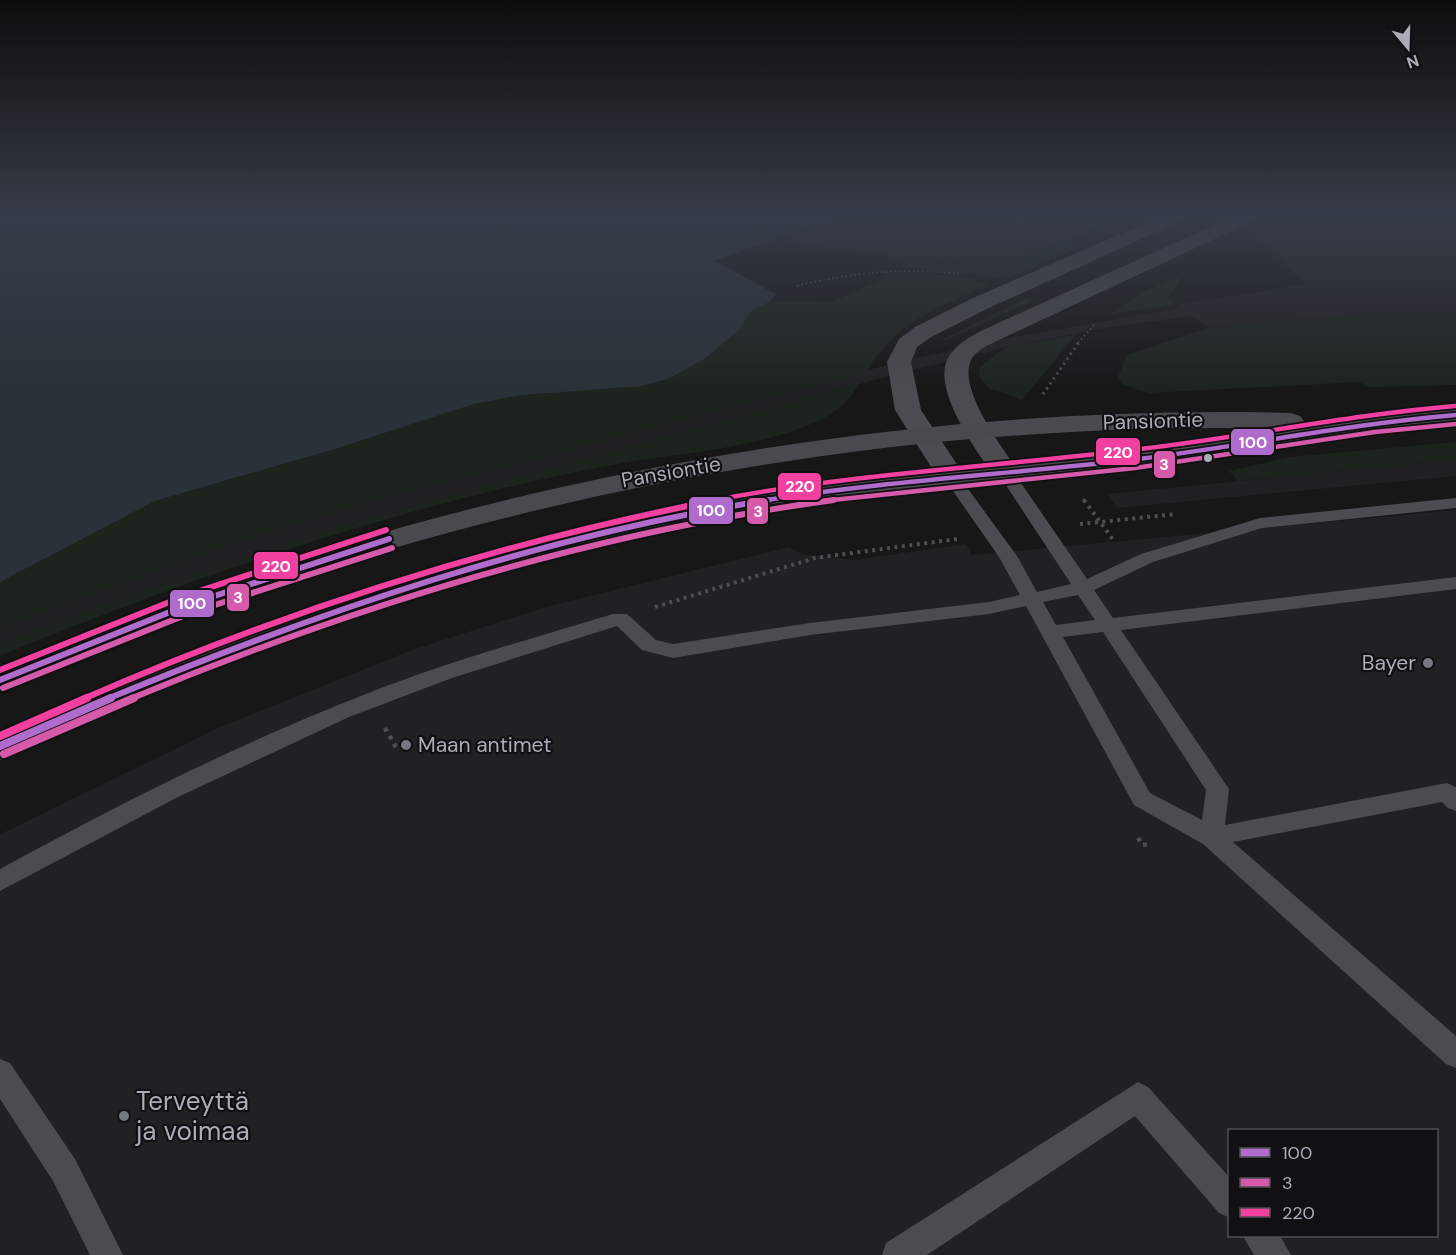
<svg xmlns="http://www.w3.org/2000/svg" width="1456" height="1255" viewBox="0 0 1456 1255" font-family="'DM Sans',sans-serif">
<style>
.built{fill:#212123;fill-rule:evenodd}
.green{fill:#1d241e}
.water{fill:#2a3239}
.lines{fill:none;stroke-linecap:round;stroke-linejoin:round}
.path-far3{stroke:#4d4e52;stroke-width:2;stroke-dasharray:1.5 3;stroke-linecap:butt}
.path-far2{stroke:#4d4e52;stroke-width:3;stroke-dasharray:2 4;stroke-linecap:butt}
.path-far1{stroke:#4d4e52;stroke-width:4;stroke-dasharray:3 4.5;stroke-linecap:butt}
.path{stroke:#4d4e52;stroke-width:4.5;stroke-dasharray:4 5;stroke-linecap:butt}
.lane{fill:#4b4c50;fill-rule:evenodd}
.street{fill:#4b4c50;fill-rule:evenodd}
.secondary{fill:#4a4a4e;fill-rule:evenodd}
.bus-1-far2-casing{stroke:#111113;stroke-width:8}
.bus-1-far1-casing{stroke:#111113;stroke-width:10}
.bus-1-casing{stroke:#111113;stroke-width:12}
.bus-2-far2-casing{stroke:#111113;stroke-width:8}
.bus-2-far1-casing{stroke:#111113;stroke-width:10}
.bus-2-casing{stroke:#111113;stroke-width:12}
.bus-3-far2-casing{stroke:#111113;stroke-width:8}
.bus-3-far1-casing{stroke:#111113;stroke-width:10}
.bus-3-casing{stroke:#111113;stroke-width:12}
.bus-1-far2{stroke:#b06ccc;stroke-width:4.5}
.bus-1-far1{stroke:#b06ccc;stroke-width:6}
.bus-1{stroke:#b06ccc;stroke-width:8}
.bus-2-far2{stroke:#d65aaa;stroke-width:4.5}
.bus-2-far1{stroke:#d65aaa;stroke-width:6}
.bus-2{stroke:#d65aaa;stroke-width:8}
.bus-3-far2{stroke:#f240a1;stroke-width:4.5}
.bus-3-far1{stroke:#f240a1;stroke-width:6}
.bus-3{stroke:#f240a1;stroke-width:8}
.bus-dot{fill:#a8adb8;stroke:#111113;stroke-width:2}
.poi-dot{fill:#757880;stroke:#111113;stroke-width:2}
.labels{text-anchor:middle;stroke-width:4.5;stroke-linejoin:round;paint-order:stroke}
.street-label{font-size:21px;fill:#a8adb8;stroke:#111113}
.poi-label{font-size:21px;fill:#a8adb8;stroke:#111113;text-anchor:end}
.near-poi-label{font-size:26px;fill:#a8adb8;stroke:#111113;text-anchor:start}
.line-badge{stroke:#111113;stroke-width:2}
.badge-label{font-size:16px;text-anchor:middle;font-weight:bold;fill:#fff}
</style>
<rect width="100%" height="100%" fill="#171717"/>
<g class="built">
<path d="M839,216h256l-5,3 4,6 -96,46 -195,-27 -24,-6 24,-10 18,-2z"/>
<path d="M1295,216h161v97l-82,1 -164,13 -18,-11 -82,11 -106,21 -104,25 -553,151 -213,70 -134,50v-17l3,-2 236,-84 104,-32 556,-147 115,-25 167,-29 -5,-3 130,-21 -52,-49z"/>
<path d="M1456,460v16l-339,32 -10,-14z"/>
<path d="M1456,510v745h-1456v-420l7,-4 209,-102 193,-78 137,-44 243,-60 14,7 51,6 112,-16 6,11zM1230,1130h206v106h-206z"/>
</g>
<g class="green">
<path d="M1090,219l7,2 1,6 -33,16 13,4 -71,32 -106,-12 6,-9 91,12 95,-45z"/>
<path d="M893,274c32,0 66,-2 96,11 -49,22 -95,37 -122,87l-524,137 -104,32 -239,86v-45l155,-81 180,-52 139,-45 48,-9 42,-4 175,-61 12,-19 20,-10 61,1z"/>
<path d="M1184,274l-16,25 8,6 -66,9 31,-21z"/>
<path d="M1028,298l6,2 -87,40 -4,-1z"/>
<path d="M1456,312v73l-89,2 -7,-5 -211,11 -27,-9 -4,-7 9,-22 83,-28 164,-13z"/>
<path d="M1076,335l-54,65 -33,-12 -10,-11 1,-10 24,-19z"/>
<path d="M858,384c-22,59 -174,68 -230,78 -215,39 -426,111 -628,194v-12l134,-50 213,-70z"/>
<path d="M1456,442v18l-218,21 -9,-10 61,-14z"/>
</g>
<path class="water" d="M0,216h839l-17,10 -19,2 -88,33 61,33 -5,7 -20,10 -12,19 -35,29 -34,19 -28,8 -120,9 -48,9 -139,45 -180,52 -155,81z"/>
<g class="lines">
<g class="path-far3">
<path d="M804,216l50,17"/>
<path d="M797,286c55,-14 108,-18 165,-12"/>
<path d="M1078,343l16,-18"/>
</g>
<g class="path-far2">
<path d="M1043,394l36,-52"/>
<path d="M1083,499l2,2"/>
</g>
<g class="path-far1">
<path d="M1084,500l30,41"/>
<path d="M1080,524l97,-10"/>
<path d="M655,607l160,-49 142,-19"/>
</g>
<g class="path">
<path d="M385,728l12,21"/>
<path d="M1138,838l4,7 8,-1"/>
</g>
<g class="lane">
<path d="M1006,468l6,2 75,109 54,-25 119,-36 196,-20v10l-194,20 -109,34 -59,28 19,28 343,-41v12l-335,41 108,159 -4,36 222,-42 9,4v24l-8,-3 -6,-6 -209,40 223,194v32l-10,-4 -243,-220 -69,-39 -108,-199 -37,8 -179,21 -137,23 -31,-8 -25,-24 -165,52 -103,39 -173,81 -176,93v-22c119,-65 240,-126 366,-175 81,-32 164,-55 247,-80h14l29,26 17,4 137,-21 179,-21 31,-7 -21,-38 -55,-79 2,-3h12l59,81 20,36 34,-8 -73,-111zM1078,595l17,25 -39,5 -13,-23zM1103,632l103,158 -4,30 -52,-27 -87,-156z"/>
<path d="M0,1059l10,4 65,96 48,96h-33l-37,-74 -53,-82z"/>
<path d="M1138,1082l10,5 82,91v40l-11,-5 -84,-97 -208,139h-45l4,-12z"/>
<path d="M1243,1236h37l11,19h-37z"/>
</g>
<g class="street">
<path d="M1162,216h24l-3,4 -194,88 -58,29 -14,10 -6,15 10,48 45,68 -4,6 -10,2 -10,-2 -47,-74 -8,-48 12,-23 16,-12 58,-29z"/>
<path d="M1234,216h24l-3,4 -256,120c-9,4 -22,10 -27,18 -17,29 32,92 48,115l-4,6 -10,2 -10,-2c-18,-26 -63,-87 -49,-119 7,-15 23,-23 36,-30z"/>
</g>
<path class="secondary" d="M1456,407v16l-79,6 -168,29 -78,10 -338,37 -151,28 -177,46 -93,30 -183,68 -189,83v-30c236,-104 482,-189 737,-234 182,-32 368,-35 550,-67 -302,-8 -610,36 -900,121 -85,25 -169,55 -251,87 -45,18 -89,42 -136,55v-25c120,-48 240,-93 364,-129 299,-87 615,-133 927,-125l9,3 4,5 -4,5 88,-14z"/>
<g class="bus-1-far2-casing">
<path id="bus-1-far2" d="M760,501c125,-20 252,-27 378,-42 106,-13 211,-35 318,-44"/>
</g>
<g class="bus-1-far1-casing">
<g id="bus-1-far1">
<path d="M0,680l190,-76 199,-65"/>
<path d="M107,699c214,-88 433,-163 662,-199"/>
</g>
</g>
<g class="bus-1-casing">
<path id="bus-1" d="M0,746l111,-48"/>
</g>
<g class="bus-2-far2-casing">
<path id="bus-2-far2" d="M823,501l312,-33 240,-36 81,-8"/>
</g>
<g class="bus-2-far1-casing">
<g id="bus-2-far1">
<path d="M3,688l190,-76 199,-64"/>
<path d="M130,699c226,-94 460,-166 704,-199"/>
</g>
</g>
<g class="bus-2-casing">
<path id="bus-2" d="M4,754l130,-56"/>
</g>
<g class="bus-3-far2-casing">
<path id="bus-3-far2" d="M710,501c139,-27 281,-34 422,-51 108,-12 215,-35 323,-44"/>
</g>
<g class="bus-3-far1-casing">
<g id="bus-3-far1">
<path d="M0,670l187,-75 199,-65"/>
<path d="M83,699c204,-89 416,-156 634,-199"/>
</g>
</g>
<g class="bus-3-casing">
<path id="bus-3" d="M0,736l87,-38"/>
</g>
<use href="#bus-1-far2" class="bus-1-far2"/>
<use href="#bus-1-far1" class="bus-1-far1"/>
<use href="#bus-1" class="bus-1"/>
<use href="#bus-2-far2" class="bus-2-far2"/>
<use href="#bus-2-far1" class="bus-2-far1"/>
<use href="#bus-2" class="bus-2"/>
<use href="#bus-3-far2" class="bus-3-far2"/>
<use href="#bus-3-far1" class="bus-3-far1"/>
<use href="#bus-3" class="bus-3"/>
</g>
<linearGradient id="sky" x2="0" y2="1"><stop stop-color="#0d0d0d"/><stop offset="0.55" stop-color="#363c47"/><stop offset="1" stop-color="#363c47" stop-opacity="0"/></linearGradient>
<rect width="1456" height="392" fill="url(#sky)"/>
<circle class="bus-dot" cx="1208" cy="458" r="5"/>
<g class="poi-dot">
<circle cx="1428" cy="663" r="6"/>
<circle cx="406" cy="745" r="6"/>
<circle cx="124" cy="1116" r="6"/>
</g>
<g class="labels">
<g class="street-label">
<text transform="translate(1153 421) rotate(-2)" y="7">Pansiontie</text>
<text transform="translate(671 472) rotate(-10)" y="7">Pansiontie</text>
</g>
<g class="poi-label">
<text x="1416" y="670">Bayer</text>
<text x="418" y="752" text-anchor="start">Maan antimet</text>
</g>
<g class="near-poi-label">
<text x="136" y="1110">Terveyttä<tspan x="136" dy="30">ja voimaa</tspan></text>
</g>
</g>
<g class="line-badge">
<rect x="1230" y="428" width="45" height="28" rx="6" fill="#b06ccc"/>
<rect x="1095" y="437" width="46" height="29" rx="6" fill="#f240a1"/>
<rect x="1153" y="450" width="23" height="29" rx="6" fill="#d65aaa"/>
<rect x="777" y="472" width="45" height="29" rx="6" fill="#f240a1"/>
<rect x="688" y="496" width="46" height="29" rx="6" fill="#b06ccc"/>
<rect x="746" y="497" width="23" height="28" rx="6" fill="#d65aaa"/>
<rect x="253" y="551" width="46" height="29" rx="6" fill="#f240a1"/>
<rect x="226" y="583" width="24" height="29" rx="6" fill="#d65aaa"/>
<rect x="169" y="589" width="46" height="29" rx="6" fill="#b06ccc"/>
</g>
<g class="badge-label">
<text x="1253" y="448">100</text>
<text x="1118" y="458">220</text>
<text x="1164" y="470">3</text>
<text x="800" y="492">220</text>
<text x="711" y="516">100</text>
<text x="758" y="517">3</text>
<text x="276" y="572">220</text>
<text x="238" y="603">3</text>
<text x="192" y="609">100</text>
</g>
<rect x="1228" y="1129" width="210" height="108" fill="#111113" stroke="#4d4f55" stroke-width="1.5"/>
<rect x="1240" y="1148" width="30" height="9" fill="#b06ccc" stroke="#4d4f55" stroke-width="1.5"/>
<text x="1282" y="1159" font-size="18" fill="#a8adb8">100</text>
<rect x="1240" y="1178" width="30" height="9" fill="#d65aaa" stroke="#4d4f55" stroke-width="1.5"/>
<text x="1282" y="1189" font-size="18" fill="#a8adb8">3</text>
<rect x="1240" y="1208" width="30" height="9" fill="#f240a1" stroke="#4d4f55" stroke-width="1.5"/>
<text x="1282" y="1219" font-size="18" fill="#a8adb8">220</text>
<g transform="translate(1408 48) rotate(161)" stroke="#111113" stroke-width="4.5" paint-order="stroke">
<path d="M0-4.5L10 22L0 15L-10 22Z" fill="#a8adb8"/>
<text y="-9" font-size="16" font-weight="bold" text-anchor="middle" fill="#a8adb8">N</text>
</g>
</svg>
